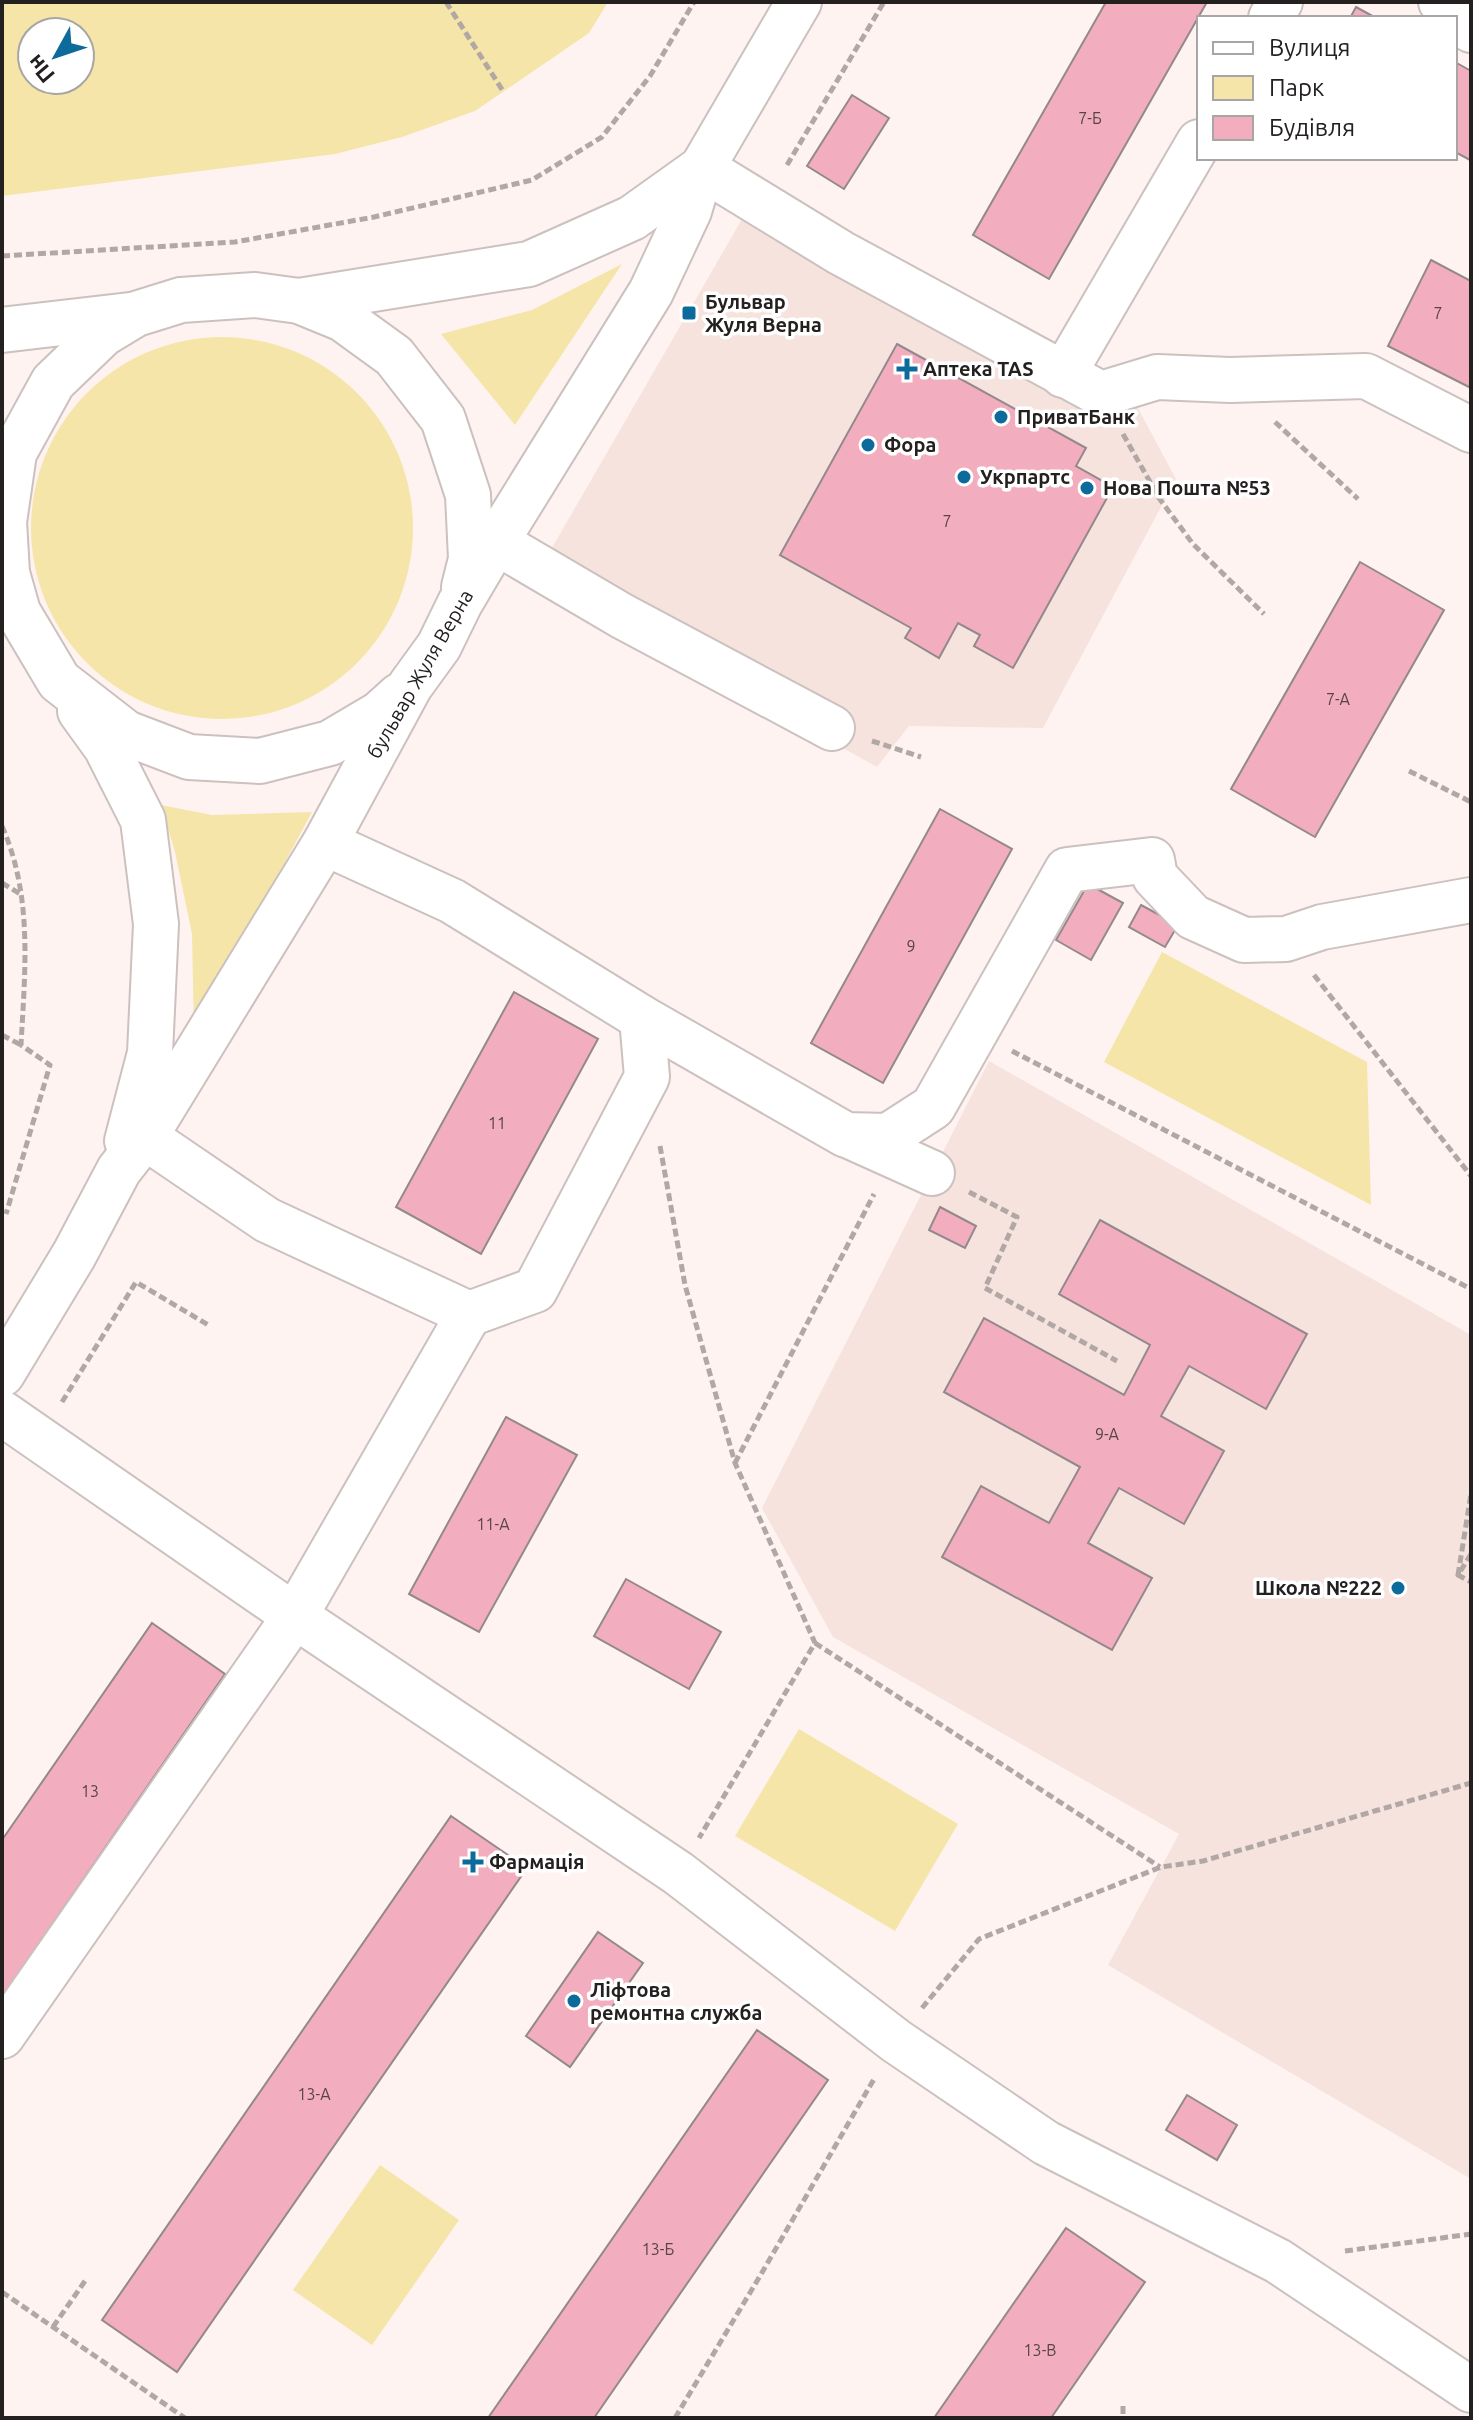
<svg xmlns="http://www.w3.org/2000/svg" width="1473" height="2420" viewBox="0 0 1473 2420" font-family="Ubuntu,sans-serif">
<style>
.built{fill:#f6e3de}
.green{fill:#f5e5a9;fill-rule:evenodd}
.building{fill:#f2aebf;stroke:#93888b;stroke-width:2}
.lines{fill:none;stroke-linecap:round;stroke-linejoin:round}
.minor-casing{stroke:#cbc1be;stroke-width:48}
.path{stroke:#b1a8a6;stroke-width:5;stroke-dasharray:8 4;stroke-linecap:butt}
.minor{stroke:#fff;stroke-width:44}
.poi-dot{fill:#0c6b9a;stroke:#fff;stroke-width:3}
.labels{text-anchor:middle;stroke-width:7;stroke-linejoin:round;paint-order:stroke}
.number-label{font-size:16px;fill:#584447}
.poi-label{font-size:20px;font-weight:bold;fill:#24201f;stroke:#fff;text-anchor:start}
.street-label{font-size:20px;fill:#24201f;stroke:#fff}
</style>
<rect width="100%" height="100%" fill="#fef3f1"/>
<g class="built">
<path d="M760,188l373,211 43,80 -133,249 -134,-2 -32,41 -342,-190z"/>
<path d="M989,1061l482,274v844l-363,-214 71,-131 -346,-197 -71,-129z"/>
</g>
<g class="green">
<path d="M2,2h606l-19,31 -114,78 -73,26 -67,17 -333,42zM80,32v48h-48v-48z"/>
<path d="M622,264l-107,161 -74,-91 91,-24z"/>
<circle cx="222" cy="528" r="191"/>
<path d="M161,805l51,10 100,-3 -118,219 -2,-97 -17,-82z"/>
<path d="M1162,952l205,110 4,143 -267,-143z"/>
<path d="M799,1729l159,95 -63,107 -160,-95z"/>
<path d="M380,2165l79,55 -87,125 -79,-55z"/>
</g>
<g class="building">
<path d="M1106,2h101l-158,277 -76,-44z"/>
<path d="M1356,7l20,11h-26z"/>
<path d="M1455,62l16,9 -1,89 -15,-8z"/>
<path d="M852,95l37,23 -45,71 -37,-23z"/>
<path d="M1431,260l40,21v107l-83,-42z"/>
<path d="M897,344l189,104 -10,18 37,21 -100,181 -39,-22 6,-11 -22,-12 -19,35 -34,-20 6,-10 -131,-73z"/>
<path d="M1360,562l84,48 -129,227 -84,-48z"/>
<path d="M940,809l72,40 -129,234 -72,-40z"/>
<path d="M1088,884l35,19 -32,57 -35,-20z"/>
<path d="M1141,905l37,20 -13,22 -36,-20z"/>
<path d="M514,992l84,47 -117,215 -85,-47z"/>
<path d="M940,1207l36,19 -11,22 -36,-18z"/>
<path d="M1100,1220l207,114 -41,75 -77,-43 -28,50 63,35 -40,73 -65,-36 -31,55 64,35 -40,72 -170,-93 39,-71 68,37 31,-56 -136,-75 40,-74 140,77 26,-50 -91,-51z"/>
<path d="M506,1417l71,38 -98,177 -70,-38z"/>
<path d="M626,1579l95,53 -32,57 -95,-53z"/>
<path d="M152,1623l73,51 -223,323v-157z"/>
<path d="M451,1816l76,52 -350,504 -75,-52z"/>
<path d="M598,1932l45,31 -73,104 -44,-31z"/>
<path d="M757,2030l71,50 -234,338h-106z"/>
<path d="M1187,2095l50,30 -20,35 -51,-30z"/>
<path d="M1066,2228l79,54 -94,136h-117z"/>
</g>
<g class="lines">
<g class="minor-casing">
<g id="minor">
<path d="M1441,2l30,28"/>
<path d="M1271,18l9,-16"/>
<path d="M702,168l139,85 260,141 56,-17 73,3 136,-4 105,54"/>
<path d="M299,301l230,-37 103,-46 70,-50"/>
<path d="M2,330l128,-15"/>
<path d="M1063,375l136,-233"/>
<path d="M496,542l126,74 210,112"/>
<path d="M399,696l-20,18 -49,29 -70,18 -71,-4 -63,-24 -67,-52 -41,-69 -11,-39 -3,-51 10,-69 39,-71 50,-48 33,-20 45,-14 74,-5 44,6 44,18 51,37 49,63 25,76 3,64 -7,28"/>
<path d="M80,711l26,36 37,73 13,104 -6,129 -23,88"/>
<path d="M325,843l127,58 190,117 204,117 42,1 45,-29 134,-237 85,-10 3,17 38,40 51,23 42,-1 36,-12 149,-27"/>
<path d="M145,1137l122,83 202,94 66,-24 112,-213 -5,-59"/>
<path d="M852,1137l80,36"/>
<path d="M469,1314l-174,302 383,257 218,168 150,102 232,118 193,129"/>
<path d="M2,1374l72,-119 45,-85 26,-33 180,-294 85,-157 29,-40 21,-43 36,-61 155,-250 38,-81 13,-43 97,-166"/>
<path d="M2,1413l293,203 -293,420"/>
</g>
</g>
<g class="path">
<path d="M446,2l57,89"/>
<path d="M787,165l97,-163"/>
<path d="M2,256l233,-14 139,-25 158,-37 70,-43 48,-61 44,-74"/>
<path d="M1275,422l83,77"/>
<path d="M1123,434l36,64 34,46 71,70"/>
<path d="M872,741l49,16"/>
<path d="M1409,771l62,31"/>
<path d="M2,826c31,71 23,143 19,219l29,20 -44,149"/>
<path d="M2,883l20,12"/>
<path d="M1314,975l157,201"/>
<path d="M2,1035l19,10"/>
<path d="M1012,1051l459,238"/>
<path d="M660,1146l25,139 50,178 80,180 -116,195"/>
<path d="M969,1192l48,25 -32,71 132,73"/>
<path d="M62,1402l74,-120 74,44"/>
<path d="M735,1463l139,-269"/>
<path d="M1471,1554l-13,21 13,7"/>
<path d="M1458,1575l13,-81"/>
<path d="M815,1643l345,224"/>
<path d="M922,2008l57,-69 182,-72 42,-6 268,-78"/>
<path d="M1345,2251l126,-17"/>
<path d="M2,2292l183,126"/>
<path d="M53,2327l32,-46"/>
<path d="M1123,2406v12"/>
<path d="M675,2418l85,-142 114,-197"/>
</g>
<use href="#minor" class="minor"/>
</g>
<g class="poi-dot">
<rect x="681" y="305" width="16" height="16" rx="4"/>
<path d="M903 357h8v8h8v8h-8v8h-8v-8h-8v-8h8z"/>
<circle cx="1001" cy="417" r="8"/>
<circle cx="868" cy="445" r="8"/>
<circle cx="964" cy="477" r="8"/>
<circle cx="1087" cy="488" r="8"/>
<circle cx="1398" cy="1588" r="8"/>
<path d="M469 1850h8v8h8v8h-8v8h-8v-8h-8v-8h8z"/>
<circle cx="574" cy="2001" r="8"/>
</g>
<g class="labels">
<g class="number-label">
<text x="1090" y="124">7-Б</text>
<text x="1438" y="319">7</text>
<text x="947" y="527">7</text>
<text x="1338" y="705">7-А</text>
<text x="911" y="952">9</text>
<text x="497" y="1129">11</text>
<text x="1107" y="1440">9-А</text>
<text x="493" y="1530">11-А</text>
<text x="90" y="1797">13</text>
<text x="314" y="2100">13-А</text>
<text x="658" y="2255">13-Б</text>
<text x="1040" y="2356">13-В</text>
</g>
<g class="poi-label">
<text x="705" y="309">Бульвар<tspan x="705" dy="23">Жуля Верна</tspan></text>
<text x="923" y="376">Аптека TAS</text>
<text x="1017" y="424">ПриватБанк</text>
<text x="884" y="452">Фора</text>
<text x="980" y="484">Укрпартс</text>
<text x="1103" y="495">Нова Пошта №53</text>
<text x="1382" y="1595" text-anchor="end">Школа №222</text>
<text x="489" y="1869">Фармація</text>
<text x="590" y="1997">Ліфтова<tspan x="590" dy="23">ремонтна служба</tspan></text>
</g>
<g class="street-label">
<text transform="translate(420 674) rotate(-60)" y="7">бульвар Жуля Верна</text>
</g>
</g>
<rect width="1473" height="2420" fill="none" stroke="#24201f" stroke-width="8"/>
<rect x="1197" y="16" width="260" height="144" fill="#ffffff" stroke="#a7a6a5" stroke-width="2"/>
<rect x="1213" y="42" width="40" height="12" fill="#ffffff" stroke="#a7a6a5" stroke-width="2"/>
<text x="1269" y="56" font-size="24" fill="#24201f">Вулиця</text>
<rect x="1213" y="76" width="40" height="24" fill="#f5e5a9" stroke="#a7a6a5" stroke-width="2"/>
<text x="1269" y="96" font-size="24" fill="#24201f">Парк</text>
<rect x="1213" y="116" width="40" height="24" fill="#f2aebf" stroke="#a7a6a5" stroke-width="2"/>
<text x="1269" y="136" font-size="24" fill="#24201f">Будівля</text>
<g transform="translate(56 56) rotate(230)"><circle r="38" fill="#ffffff" stroke="#a7a6a5" stroke-width="2"/>
<path d="M0-6L14 30L0 20L-14 30Z" fill="#0c6b9a"/>
<text y="-12" font-size="22" font-weight="bold" text-anchor="middle" fill="#24201f">Пн</text>
</g>
</svg>
